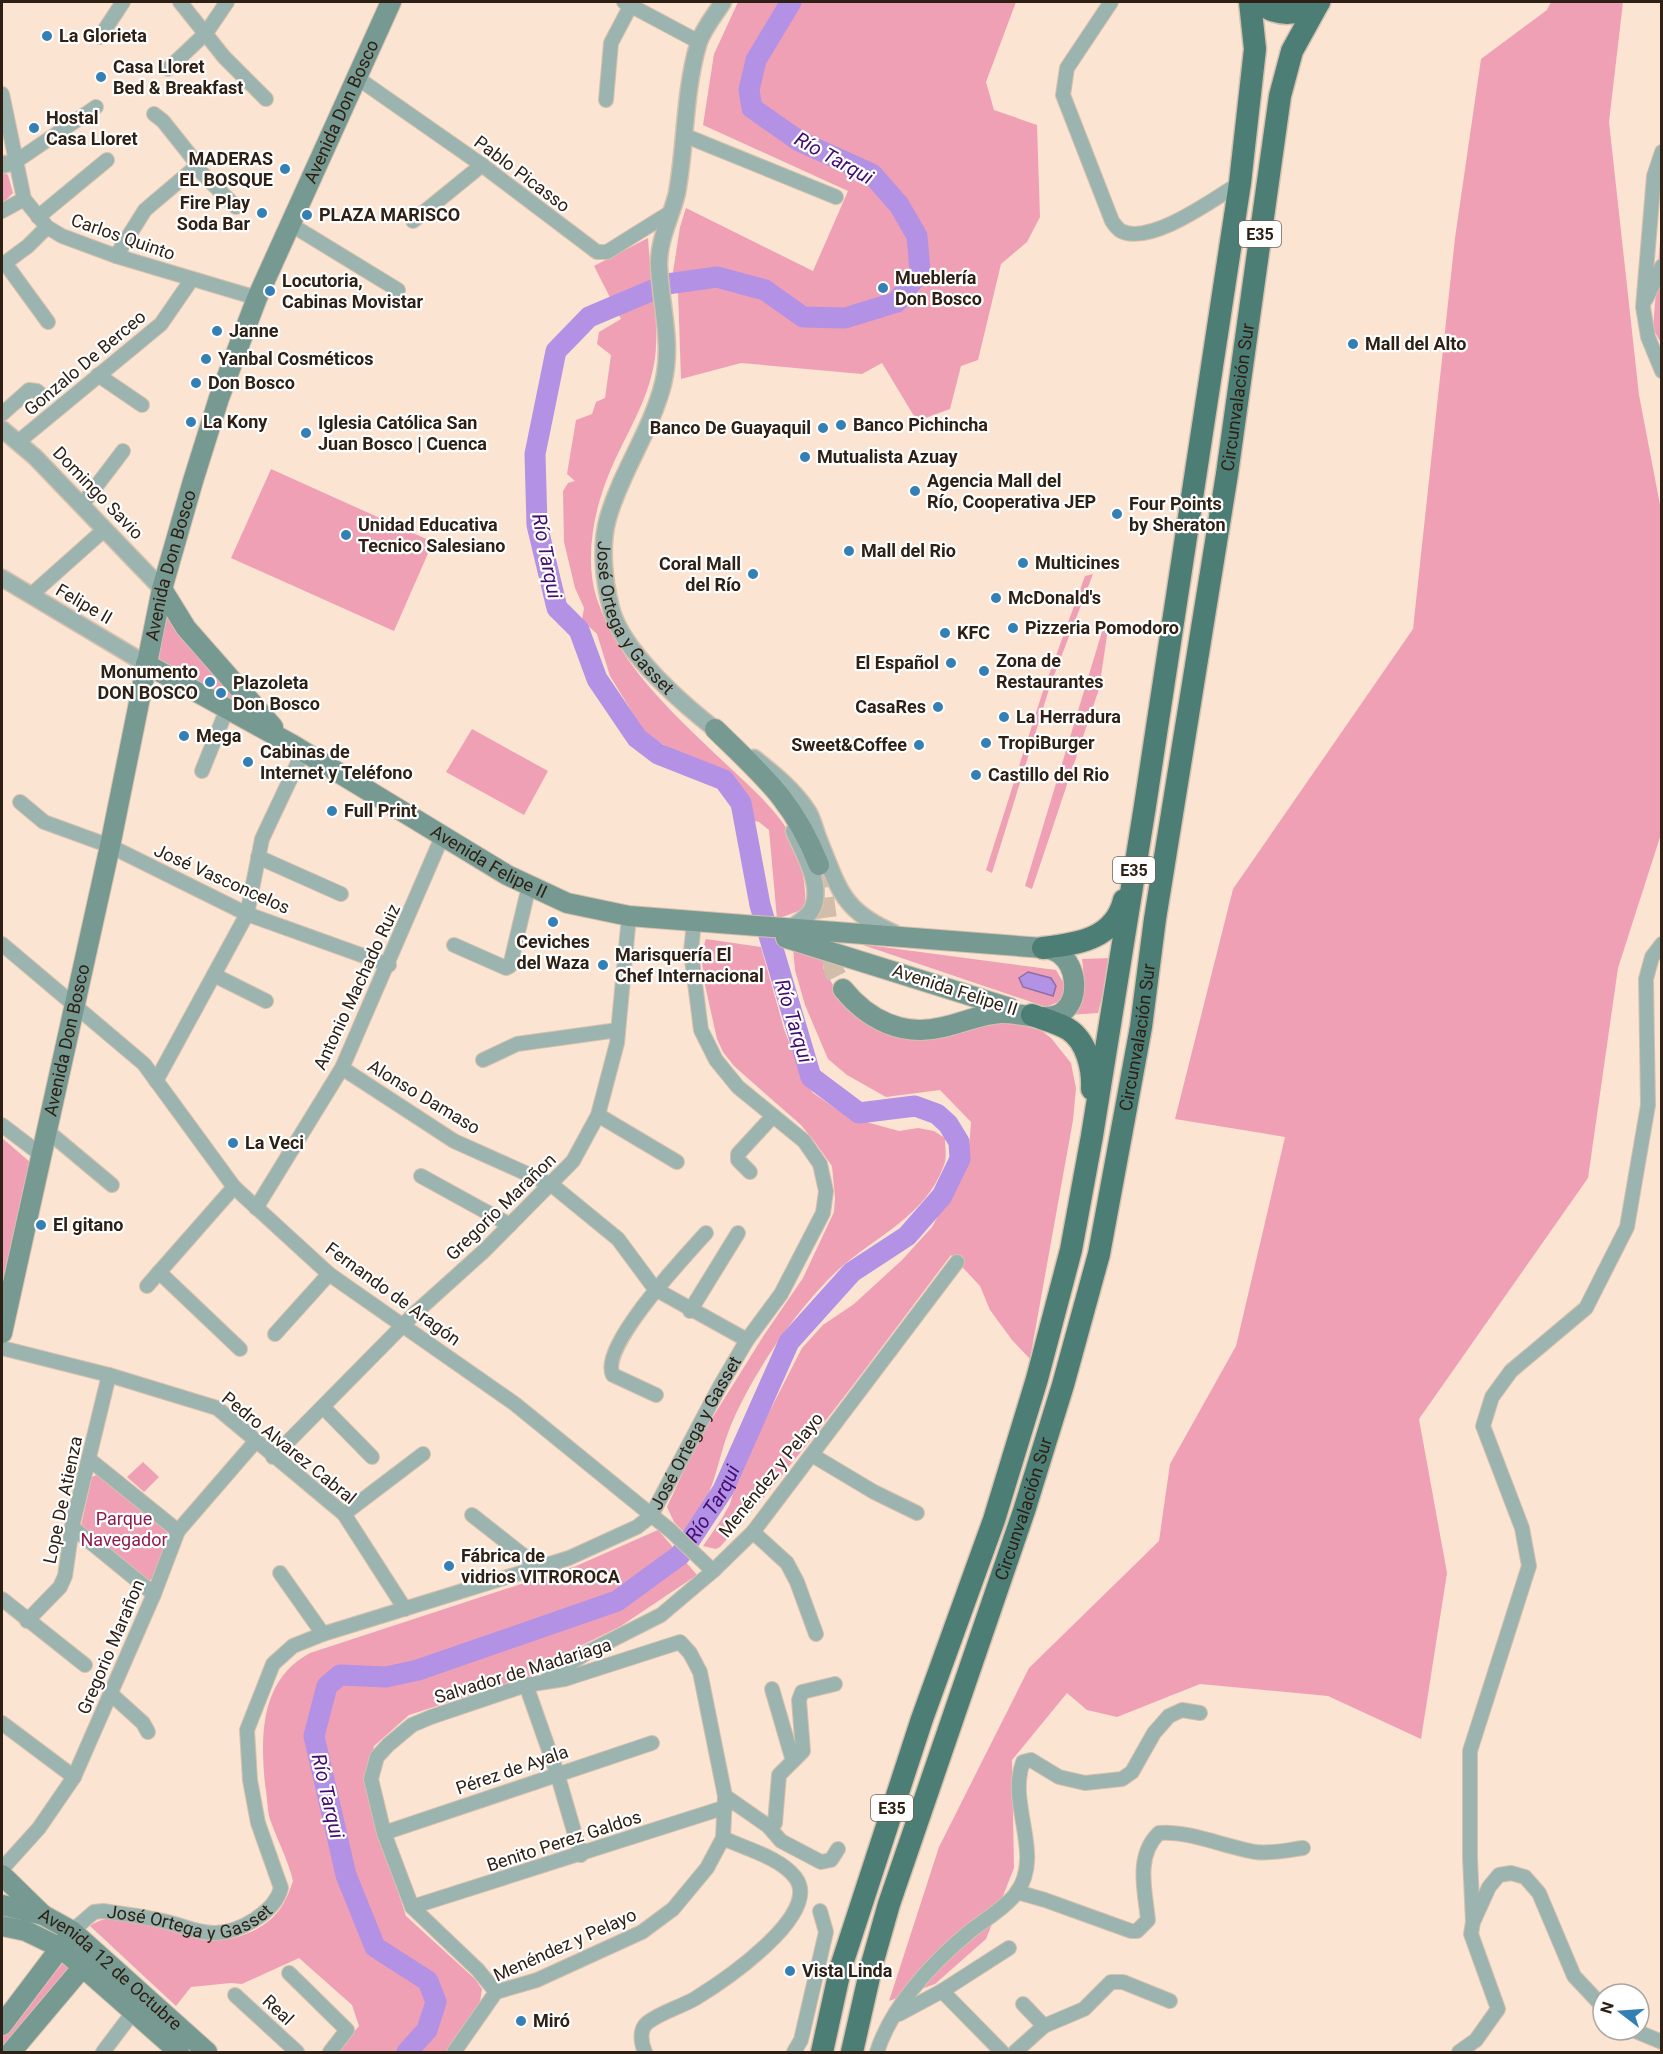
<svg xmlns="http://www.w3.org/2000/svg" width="1663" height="2054" viewBox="0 0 1663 2054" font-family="Roboto,sans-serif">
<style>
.green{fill:#f0a0b5}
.water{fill:#b391e5;stroke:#8b6fa6;stroke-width:1.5}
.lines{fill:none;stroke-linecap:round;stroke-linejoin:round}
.river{stroke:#b391e5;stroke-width:21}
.secondary-tunnel{stroke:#d2bdab;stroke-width:20;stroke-dasharray:20 10;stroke-linecap:butt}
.minor-casing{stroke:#d6c1af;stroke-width:16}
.tertiary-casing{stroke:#d6c1af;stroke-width:19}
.secondary-casing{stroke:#d6c1af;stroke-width:22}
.trunk-casing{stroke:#d6c1af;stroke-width:25}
.minor{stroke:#9cb4af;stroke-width:14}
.tertiary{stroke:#9cb4af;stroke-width:16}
.secondary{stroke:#769992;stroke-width:20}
.trunk{stroke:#4c7e76;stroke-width:22}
.poi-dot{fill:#347fb3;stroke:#fff;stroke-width:2}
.labels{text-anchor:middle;stroke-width:4.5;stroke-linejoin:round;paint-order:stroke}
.shield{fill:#fff;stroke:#6d635a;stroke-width:1.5}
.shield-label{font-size:16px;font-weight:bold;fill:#2e2014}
.poi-label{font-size:18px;font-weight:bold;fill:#2e2014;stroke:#fff;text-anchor:start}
.street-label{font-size:18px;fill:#2e2014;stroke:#fff}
.park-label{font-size:18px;fill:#901c4b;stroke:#fff}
.water-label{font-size:20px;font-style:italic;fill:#430c71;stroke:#fff}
</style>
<rect width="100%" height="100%" fill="#fbe4d1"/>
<g class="green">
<path d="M738,2h278l-30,80 8,28 43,15 3,92 -13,25 -26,22 -23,96 -17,6 -11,43 -33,12 -35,-58 -20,11 -121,-11 -60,16 -3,-88 -5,-19 7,-45 6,-19 127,63 35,-80 -145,-66 11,-71z"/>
<path d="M1551,2h72l-14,120 30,273 22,115v324l-43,134 -30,210 -169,241 28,154 -26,166 -93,-43 -128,-12 -83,33 -30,-7 -20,-17 -55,67 2,108 -28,71 -51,45 -46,17 50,-154 90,-179 130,-127 11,-77 66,-118 49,-209 -110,-18 58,-230 180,-260 42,-391 26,-179 66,-49z"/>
<path d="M2,172l6,3 5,18 -11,11z"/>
<path d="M1661,228v115l-8,-14z"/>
<path d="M648,238c2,37 13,91 6,126 -7,39 -28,70 -43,105 -17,39 -28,91 -13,133 22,65 79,115 128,162 19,18 41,37 57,59 14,21 26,61 21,86l-27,10 -8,-89 -10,-8 -23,-5 -23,-48 -38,-17 -30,-19 -35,-57 -13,-42 -15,-14 2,-12 -9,-20 -11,-46 -1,-51 5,-8 7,-2 -8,-7 9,-54 16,-6 4,-12 9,-4 6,-43 -14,-11 2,-12 22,-13 -27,-53z"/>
<path d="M271,469l162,73 -39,89 -163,-73z"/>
<path d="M1093,574l-43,112 -58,187 -6,-3 56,-176 43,-118z"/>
<path d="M164,613l99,113 -109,-66z"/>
<path d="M1104,625l4,4 -9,60 -67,200 -7,-3z"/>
<path d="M472,729l76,42 -24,44 -78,-43z"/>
<path d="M706,939l55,8 23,82 20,52 9,12 35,24 51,14 19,-3 16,3 11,7c0,9 2,20 -1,27 -18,51 -68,71 -105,104 -14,13 -28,29 -40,44 -25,31 -53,76 -68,112 -16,39 -15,74 -48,106l-9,-9 -7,-15 29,-63 68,-109 39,-57 31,-66 1,-14 -3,-32 -18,-25 -13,-16 -67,-59 -11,-14 -6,-13 -12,-54 -4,-31z"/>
<path d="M860,944l196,26 10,17 -3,13 -17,7z"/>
<path d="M793,948l31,10 -1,10 21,36 28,21 116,-7 45,6 18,14 20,25 5,25 -3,32 -43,239 -18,-19 -22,-30 -10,-24 -29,-31c-75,99 -147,200 -231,292l-4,2 -13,-3 18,-26 9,-16 9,-33 63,-123 21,-23 31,-21 48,-44 30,-33 36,-66 3,-39 -31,-32 -54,7 -39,-22 -19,-16 -23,-54 -10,-35z"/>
<path d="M1112,958l-14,55 -29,2c11,-20 17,-33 13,-56z"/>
<path d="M2,1138l28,24 -28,123z"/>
<path d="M143,1462l16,15 -15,15 -17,-15z"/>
<path d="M101,1473l69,62 -17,44 -9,3 -63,-56 11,-49z"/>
<path d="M658,1530l39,45 -76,51 -57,28 -15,13 -19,9 -121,39 -35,31 -8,34 13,54 27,82 69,63 7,10 -2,13 -35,50h-109l23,-26 -7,-21 -53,-47 -57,26 -11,-1 -40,4 -15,19 -86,-80c35,-25 83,11 120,14 15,1 31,-3 45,-10 22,-12 30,-25 38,-49 -5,-22 -17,-43 -24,-65 -2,-10 -2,-22 -4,-32 -5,-50 -4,-105 45,-131l266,-87z"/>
<path d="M63,1963l6,3 -1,5 -66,79v-16z"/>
</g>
<path class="water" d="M1028,972l23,6 5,8 -3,10 -30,-9 -4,-9z"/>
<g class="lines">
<path class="river" id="s1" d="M407,2052l20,-22 9,-28 -8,-21 -53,-34 -29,-72 -32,-139 13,-50 13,-11 46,2 32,-7 199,-69 63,-46 43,-65 66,-148 63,-70 55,-36 35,-40 18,-37 -1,-17 -11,-18 -11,-10 -22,-8 -56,7 -48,-36 -51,-172 -19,-102 -17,-23 -66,-26 -21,-16 -40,-59 -18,-49 -22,-22 -20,-83 -2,-71 21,-103 33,-34 78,-33 50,-7 48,13 38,27 42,1 52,-16 23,-31 -3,-35 -18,-31 -27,-31 -73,-33 -47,-33 -3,-18 7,-30 35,-58"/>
<path class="secondary-tunnel" d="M820,868l14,103 9,18"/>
<g class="minor-casing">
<g id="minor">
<path d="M180,2l44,55 42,42"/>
<path d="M624,2l75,40"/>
<path d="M1111,2l-44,66 -4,27 49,126c2,3 6,8 9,10 30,15 94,-33 119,-48"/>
<path d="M100,37l23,-35"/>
<path d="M168,69l38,-36 21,-31"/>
<path d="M356,77l126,88 115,87h10l64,-40"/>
<path d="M2,94l22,105 23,28 15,9 54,20 141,42"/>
<path d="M606,100l5,-57 20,-38"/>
<path d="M686,136l150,61"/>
<path d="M1662,152l-8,24 -11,131 5,30 14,34"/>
<path d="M15,162l81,-55"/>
<path d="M198,165l2,6 36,36"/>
<path d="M2,211l22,-12"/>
<path d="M38,217l69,-57"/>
<path d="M413,221l69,-56"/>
<path d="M290,224l108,66"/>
<path d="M47,227l-19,19 -23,17 43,59"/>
<path d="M116,256l29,-46 53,-45 -35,-44 -9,-7"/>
<path d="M1646,299l16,-33"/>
<path d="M98,375l44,30"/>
<path d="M2,414l27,-24 8,1 7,6"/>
<path d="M18,442l143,-118 31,-45"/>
<path d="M82,505l41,-54"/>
<path d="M31,595l74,-66"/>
<path d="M202,771l25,-62"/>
<path d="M20,802l24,20 66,24 137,68 142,51"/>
<path d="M258,857l83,37"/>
<path d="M2,944l142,120 90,123 95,87 186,130 156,127 42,40"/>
<path d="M454,945l52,23 4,-2 19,-80"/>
<path d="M214,975l52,26"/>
<path d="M483,1060l34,-16 101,-14"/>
<path d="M342,1068l112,73 98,44 66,54 37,50 92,51"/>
<path d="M156,1081l91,-167 15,-75 41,-87"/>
<path d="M598,1115l79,47"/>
<path d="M2,1125l38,29"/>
<path d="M45,1129l67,56"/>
<path d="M750,1172l-12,-12v-6l35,-38"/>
<path d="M421,1176l89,49"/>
<path d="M256,1208l86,-140 100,-231"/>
<path d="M159,1272l81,77"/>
<path d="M147,1286l87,-99"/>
<path d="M690,1311l48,-78"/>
<path d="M275,1334l54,-60"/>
<path d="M2,1348l107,27 108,33 127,106 61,95"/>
<path d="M656,1395l-43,-20c-15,-27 74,-121 93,-142"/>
<path d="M323,1407l49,50"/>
<path d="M812,1455l62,37 43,21"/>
<path d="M273,1457l141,-143 71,-64 88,-89 25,-46 19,-72 12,-127"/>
<path d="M90,1460l88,71"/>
<path d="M344,1514l79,-60"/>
<path d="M472,1515l66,52"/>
<path d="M72,1527l82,67"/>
<path d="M753,1532l34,31 10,19 19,52"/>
<path d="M280,1573l43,61"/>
<path d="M2,1599l83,66"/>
<path d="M27,1621l33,-34 5,-11 7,-49 37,-152"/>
<path d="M548,1678l40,-26 73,-37 52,-44 40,-39 204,-270"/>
<path d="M526,1685l31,88 24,82"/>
<path d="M772,1689l21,72"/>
<path d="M111,1694l32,29 5,9"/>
<path d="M2,1723l72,54"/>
<path d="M725,1796l43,30 7,-3 4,-48 24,-24 -4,-51 3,-8 33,-8"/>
<path d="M768,1826l13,15 40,21 10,-2 7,-11"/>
<path d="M384,1833l268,-90"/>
<path d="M2,1869l37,-41 35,-51 80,-183 24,-63 77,-89"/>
<path d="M1017,1892l28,8 86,31h6l11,-11c-3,-29 -13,-64 11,-87 27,-3 67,14 97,19 14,2 32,-2 47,-4"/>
<path d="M412,1907l314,-100"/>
<path d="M1474,1920l15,-33 10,-12 12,-2 14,4 14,16 35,83 29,31"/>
<path id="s2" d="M72,1931l22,-19 9,-1c22,3 46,6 68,12 15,4 30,11 45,10 24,-1 59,-21 65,-45l-23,-65 -8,-43 -3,-50 26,-66 20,-18 30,-12 246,-76 68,-31 14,-11 69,-130 27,-46 34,-46 42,-81 3,-22 -6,-27 -16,-23 -66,-54 -22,-27 -15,-30 -10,-78 3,-31"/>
<path d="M289,1973l58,57 -17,22"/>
<path d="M942,1991l60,61"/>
<path d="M235,1995l62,57"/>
<path d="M1023,2004l21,22"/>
<path d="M899,2014l43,-23 67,-43"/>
<path d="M1633,2030l29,12"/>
<path d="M103,2052l31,-41"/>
<path d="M454,2052l42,-60 41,-12 105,-48 31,-23 34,-41 16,-30 2,-42 -25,-124 -10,-19 -10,-11 -115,37 -39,6 -95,32 -19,8 -24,20 -11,12 -6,22 13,54 28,74 66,63 18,22"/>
<path d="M645,2052c-4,-9 -6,-22 2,-29 14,-11 34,-16 49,-25 26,-16 128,-84 99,-121 -16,-20 -49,-28 -72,-39"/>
<path d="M794,2052l7,-12 25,-108 -6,-21"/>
<path d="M877,2052c14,-45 55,-89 91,-119 13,-11 40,-27 49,-41 27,-38 -10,-88 6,-130l8,-2 28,17 26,6 37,-4 10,-7 22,-39 15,-17 13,-6 18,3"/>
<path d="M1015,2052l29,-26 40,-17 27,-27h12l47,19"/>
<path d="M1459,2052l17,-12 22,-31 -27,-75 2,-12 -3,-64v-107l59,-185 -7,-38 -39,-102 9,-29 19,-26 75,-63 41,-81 21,-122 -2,-126 6,-22 10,-13"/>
</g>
</g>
<g class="tertiary-casing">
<g id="tertiary">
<path id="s3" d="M723,2c-8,13 -21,28 -25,43 -14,48 -12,99 -21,148 -6,25 -19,47 -18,74 2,41 14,76 4,117 -12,47 -42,88 -55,134 -8,28 -4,63 3,90 11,45 77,101 113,128"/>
<path d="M2,165l13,-3"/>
<path d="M2,429l33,28 127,132"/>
<path d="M2,578l144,86"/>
<path d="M754,758c19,15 40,32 53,52 6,8 8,21 12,30 20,49 23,71 75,93"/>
<path d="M792,929c6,-8 16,-11 20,-20 12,-23 -9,-56 -18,-78"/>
</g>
</g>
<g class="secondary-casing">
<g id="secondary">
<path d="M162,589l24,39 87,99"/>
<path id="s4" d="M146,664l147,81 214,130 60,28 62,13 414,32c6,1 13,3 17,6 16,12 20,43 4,57 -15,13 -45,1 -63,2 -21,1 -38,10 -58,14 -40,10 -75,-7 -100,-38"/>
<path d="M715,729c49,48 78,71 104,136"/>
<path d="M786,938l224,70"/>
<path id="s5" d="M2,1333l108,-487 52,-257 31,-108 26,-83 38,-100 134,-296"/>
<path d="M2,1875l41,40"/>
<path id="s6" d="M2,1905l41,10 29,16 135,121"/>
<path d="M2,1926l24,5 35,17 118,104"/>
<path d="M2,2025l65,-86"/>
<path d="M11,2052l81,-96"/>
</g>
</g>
<g class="trunk-casing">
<g id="trunk">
<path d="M1259,2c18,16 42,13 60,0"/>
<path d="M1043,948c34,-4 72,-9 81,-48"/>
<path d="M1032,1015c11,4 26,8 36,14 19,12 25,40 24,60"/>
<path d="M822,2052l18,-82 82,-251 72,-199 43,-141 34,-129 21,-114 53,-330 95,-623 15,-134 -5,-47"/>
<path id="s7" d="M852,2052l20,-88 17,-60 135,-393 39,-126 36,-131 42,-227 14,-108 72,-445 53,-378 12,-45 27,-49"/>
</g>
</g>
<use href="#minor" class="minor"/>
<use href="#tertiary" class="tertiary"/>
<use href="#secondary" class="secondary"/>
<use href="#trunk" class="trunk"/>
</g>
<g class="poi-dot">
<circle cx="47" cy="36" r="6"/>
<circle cx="101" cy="77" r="6"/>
<circle cx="34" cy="128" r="6"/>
<circle cx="285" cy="169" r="6"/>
<circle cx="262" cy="213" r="6"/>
<circle cx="307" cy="215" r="6"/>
<circle cx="883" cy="288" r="6"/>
<circle cx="270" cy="291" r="6"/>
<circle cx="217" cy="331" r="6"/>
<circle cx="1353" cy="344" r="6"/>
<circle cx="206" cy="359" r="6"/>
<circle cx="196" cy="383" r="6"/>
<circle cx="191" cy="422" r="6"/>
<circle cx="841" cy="425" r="6"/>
<circle cx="823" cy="428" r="6"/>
<circle cx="306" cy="433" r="6"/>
<circle cx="805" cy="457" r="6"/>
<circle cx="915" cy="491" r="6"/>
<circle cx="1117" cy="514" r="6"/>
<circle cx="346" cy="535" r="6"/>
<circle cx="849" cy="551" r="6"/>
<circle cx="1023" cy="563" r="6"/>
<circle cx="753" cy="574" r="6"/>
<circle cx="996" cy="598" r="6"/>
<circle cx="1013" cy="628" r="6"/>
<circle cx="945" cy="633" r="6"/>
<circle cx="951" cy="663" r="6"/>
<circle cx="984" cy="671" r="6"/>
<circle cx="210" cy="682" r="6"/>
<circle cx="221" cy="693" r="6"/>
<circle cx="938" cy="707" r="6"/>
<circle cx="1004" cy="717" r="6"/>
<circle cx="184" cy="736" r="6"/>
<circle cx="986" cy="743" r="6"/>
<circle cx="919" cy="745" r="6"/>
<circle cx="248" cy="762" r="6"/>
<circle cx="976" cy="775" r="6"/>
<circle cx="332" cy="811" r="6"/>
<circle cx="553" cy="922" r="6"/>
<circle cx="603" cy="965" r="6"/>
<circle cx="233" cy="1143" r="6"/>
<circle cx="41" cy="1225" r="6"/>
<circle cx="449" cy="1566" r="6"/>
<circle cx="790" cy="1971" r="6"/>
<circle cx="521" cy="2021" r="6"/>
</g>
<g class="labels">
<g class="shield">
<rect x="1239" y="221" width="42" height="26" rx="4.5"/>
<rect x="1113" y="857" width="42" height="26" rx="4.5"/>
<rect x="871" y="1795" width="42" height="26" rx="4.5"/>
</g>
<g class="shield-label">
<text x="1260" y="240">E35</text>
<text x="1134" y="876">E35</text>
<text x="892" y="1814">E35</text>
</g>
<g class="poi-label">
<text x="59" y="42">La Glorieta</text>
<text x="113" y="73">Casa Lloret<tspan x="113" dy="21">Bed &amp; Breakfast</tspan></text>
<text x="46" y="124">Hostal<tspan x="46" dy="21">Casa Lloret</tspan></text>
<text x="273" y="165" text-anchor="end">MADERAS<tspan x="273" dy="21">EL BOSQUE</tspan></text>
<text x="250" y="209" text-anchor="end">Fire Play<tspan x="250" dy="21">Soda Bar</tspan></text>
<text x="319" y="221">PLAZA MARISCO</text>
<text x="895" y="284">Mueblería<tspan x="895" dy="21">Don Bosco</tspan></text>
<text x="282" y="287">Locutoria,<tspan x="282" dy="21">Cabinas Movistar</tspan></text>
<text x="229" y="337">Janne</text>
<text x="1365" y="350">Mall del Alto</text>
<text x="218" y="365">Yanbal Cosméticos</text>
<text x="208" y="389">Don Bosco</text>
<text x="203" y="428">La Kony</text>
<text x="318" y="429">Iglesia Católica San<tspan x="318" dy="21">Juan Bosco | Cuenca</tspan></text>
<text x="853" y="431">Banco Pichincha</text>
<text x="811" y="434" text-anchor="end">Banco De Guayaquil</text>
<text x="817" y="463">Mutualista Azuay</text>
<text x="927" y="487">Agencia Mall del<tspan x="927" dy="21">Río, Cooperativa JEP</tspan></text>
<text x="1129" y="510">Four Points<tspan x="1129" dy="21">by Sheraton</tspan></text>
<text x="358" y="531">Unidad Educativa<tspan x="358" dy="21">Tecnico Salesiano</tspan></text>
<text x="861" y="557">Mall del Rio</text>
<text x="1035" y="569">Multicines</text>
<text x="741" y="570" text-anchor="end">Coral Mall<tspan x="741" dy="21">del Río</tspan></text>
<text x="1008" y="604">McDonald's</text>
<text x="1025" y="634">Pizzeria Pomodoro</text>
<text x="957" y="639">KFC</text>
<text x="996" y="667">Zona de<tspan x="996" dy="21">Restaurantes</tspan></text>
<text x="939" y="669" text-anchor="end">El Español</text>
<text x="198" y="678" text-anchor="end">Monumento<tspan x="198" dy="21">DON BOSCO</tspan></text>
<text x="233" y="689">Plazoleta<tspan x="233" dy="21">Don Bosco</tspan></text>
<text x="926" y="713" text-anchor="end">CasaRes</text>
<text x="1016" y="723">La Herradura</text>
<text x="196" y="742">Mega</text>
<text x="998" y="749">TropiBurger</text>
<text x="907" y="751" text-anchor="end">Sweet&amp;Coffee</text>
<text x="260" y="758">Cabinas de<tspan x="260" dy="21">Internet y Teléfono</tspan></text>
<text x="988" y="781">Castillo del Rio</text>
<text x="344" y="817">Full Print</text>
<text x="553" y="948" text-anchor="middle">Ceviches<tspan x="553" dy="21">del Waza</tspan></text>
<text x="615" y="961">Marisquería El<tspan x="615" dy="21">Chef Internacional</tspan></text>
<text x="245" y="1149">La Veci</text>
<text x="53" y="1231">El gitano</text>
<text x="461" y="1562">Fábrica de<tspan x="461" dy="21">vidrios VITROROCA</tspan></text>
<text x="802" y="1977">Vista Linda</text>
<text x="533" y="2027">Miró</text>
</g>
<g class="street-label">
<text dy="6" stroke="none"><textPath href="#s5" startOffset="1272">Avenida Don Bosco</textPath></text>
<text transform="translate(522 174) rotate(37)" y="6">Pablo Picasso</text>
<text transform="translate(123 237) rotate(19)" y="6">Carlos Quinto</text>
<text transform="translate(85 363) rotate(-40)" y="6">Gonzalo De Berceo</text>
<text dy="6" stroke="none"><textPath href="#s7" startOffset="1704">Circunvalación Sur</textPath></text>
<text transform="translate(98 493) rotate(46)" y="6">Domingo Savio</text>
<text dy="6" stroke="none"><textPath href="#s5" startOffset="786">Avenida Don Bosco</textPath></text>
<text transform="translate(84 604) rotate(30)" y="6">Felipe II</text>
<text dy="6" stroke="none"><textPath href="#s3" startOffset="648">José Ortega y Gasset</textPath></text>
<text dy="6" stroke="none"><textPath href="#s4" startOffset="396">Avenida Felipe II</textPath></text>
<text transform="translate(222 879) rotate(24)" y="6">José Vasconcelos</text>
<text transform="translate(357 987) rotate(-65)" y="6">Antonio Machado Ruiz</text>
<text transform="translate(955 990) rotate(18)" y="6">Avenida Felipe II</text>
<text dy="6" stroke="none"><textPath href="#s7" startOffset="1056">Circunvalación Sur</textPath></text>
<text dy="6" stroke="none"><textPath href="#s5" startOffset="300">Avenida Don Bosco</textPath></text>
<text transform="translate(424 1097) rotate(31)" y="6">Alonso Damaso</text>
<text transform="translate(501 1207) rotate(-44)" y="6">Gregorio Marañon</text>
<text transform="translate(393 1294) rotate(36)" y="6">Fernando de Aragón</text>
<text dy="6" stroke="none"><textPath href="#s2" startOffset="974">José Ortega y Gasset</textPath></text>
<text transform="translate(289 1448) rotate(39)" y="6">Pedro Alvarez Cabral</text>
<text transform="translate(771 1475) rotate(-51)" y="6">Menéndez y Pelayo</text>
<text transform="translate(63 1500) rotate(-78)" y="6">Lope De Atienza</text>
<text dy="6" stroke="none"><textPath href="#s7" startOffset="570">Circunvalación Sur</textPath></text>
<text transform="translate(111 1647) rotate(-67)" y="6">Gregorio Marañon</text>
<text transform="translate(523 1671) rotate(-17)" y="6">Salvador de Madariaga</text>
<text transform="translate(512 1770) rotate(-19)" y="6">Pérez de Ayala</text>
<text transform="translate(564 1841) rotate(-18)" y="6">Benito Perez Galdos</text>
<text dy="6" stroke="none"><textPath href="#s2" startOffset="128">José Ortega y Gasset</textPath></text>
<text transform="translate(565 1945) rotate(-24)" y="6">Menéndez y Pelayo</text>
<text dy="6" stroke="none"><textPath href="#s6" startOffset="129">Avenida 12 de Octubre</textPath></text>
<text transform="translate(278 2010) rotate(43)" y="6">Real</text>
</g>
<g class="park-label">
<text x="124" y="1525">Parque<tspan x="124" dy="21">Navegador</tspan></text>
</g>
<g class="water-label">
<text transform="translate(834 158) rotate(29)" y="7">Río Tarqui</text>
<text transform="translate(547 556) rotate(79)" y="7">Río Tarqui</text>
<text transform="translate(794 1021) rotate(73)" y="7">Río Tarqui</text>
<text dy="7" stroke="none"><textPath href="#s1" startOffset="862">Río Tarqui</textPath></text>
<text transform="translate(328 1796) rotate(77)" y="7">Río Tarqui</text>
</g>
</g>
<rect width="1663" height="2054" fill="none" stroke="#2e2014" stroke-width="6"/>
<g transform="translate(1621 2012) rotate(287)"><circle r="28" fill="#ffffff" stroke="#aba6a1" stroke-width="1.5"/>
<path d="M0-4.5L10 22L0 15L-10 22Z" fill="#347fb3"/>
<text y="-9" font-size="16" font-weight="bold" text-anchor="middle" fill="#2e2014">N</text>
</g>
</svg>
